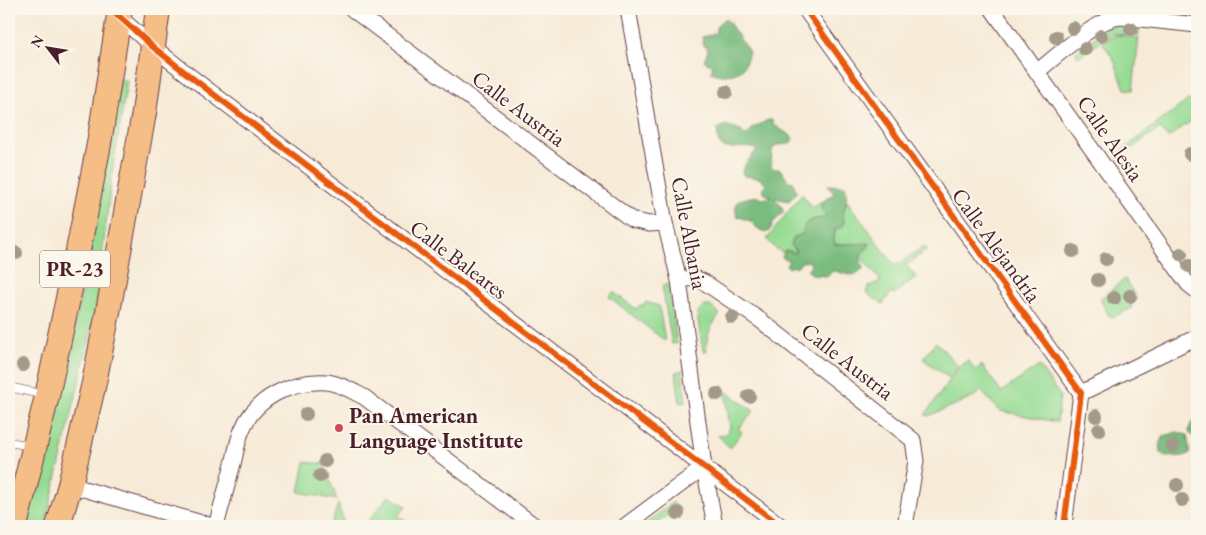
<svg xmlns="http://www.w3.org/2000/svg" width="1206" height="535" viewBox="0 0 1206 535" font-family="'EB Garamond',serif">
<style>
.green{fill:#97dc94;stroke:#707e60}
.forest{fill:#79bc7e;stroke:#626e54}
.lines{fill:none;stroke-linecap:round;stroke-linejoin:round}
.lane-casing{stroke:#643e45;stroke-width:9}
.street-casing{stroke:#643e45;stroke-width:17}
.primary-casing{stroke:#643e45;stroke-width:26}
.lane{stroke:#fff;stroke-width:8}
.street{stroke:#fff;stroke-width:15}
.primary{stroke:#f6be87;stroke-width:24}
.cycleway-casing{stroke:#fbf7ec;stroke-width:9}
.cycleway{stroke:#e8590c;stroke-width:6}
.tree{fill:#a49a8a}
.poi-dot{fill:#d1495b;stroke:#fbf7ec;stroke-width:2}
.labels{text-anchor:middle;stroke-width:4;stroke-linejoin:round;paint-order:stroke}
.shield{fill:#fbf7ec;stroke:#7f6065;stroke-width:1}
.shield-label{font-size:21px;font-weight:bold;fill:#4a1f2b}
.street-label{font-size:22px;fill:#4a1f2b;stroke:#fbf7ec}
.poi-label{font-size:22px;font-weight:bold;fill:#4a1f2b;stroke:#fbf7ec;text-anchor:start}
</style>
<rect width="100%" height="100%" fill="#fbf7ec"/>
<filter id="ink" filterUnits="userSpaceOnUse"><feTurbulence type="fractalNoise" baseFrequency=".02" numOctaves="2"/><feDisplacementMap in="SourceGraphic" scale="10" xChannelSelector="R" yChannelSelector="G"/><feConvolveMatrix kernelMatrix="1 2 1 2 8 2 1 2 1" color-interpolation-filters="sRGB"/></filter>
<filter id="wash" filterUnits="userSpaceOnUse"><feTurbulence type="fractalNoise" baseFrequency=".0096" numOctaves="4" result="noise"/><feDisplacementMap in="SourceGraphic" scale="20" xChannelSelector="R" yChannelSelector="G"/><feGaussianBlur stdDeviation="1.12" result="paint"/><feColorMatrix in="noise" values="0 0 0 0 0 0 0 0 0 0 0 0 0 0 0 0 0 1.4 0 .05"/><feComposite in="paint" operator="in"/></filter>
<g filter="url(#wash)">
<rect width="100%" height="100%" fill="#f7ebd8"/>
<g class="green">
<path d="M1116,25l23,1v9l-26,-1 -35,23 -3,-5 33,-24z"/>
<path d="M1116,35l23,3 -6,52 -8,-1 -11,-29 -11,-17z"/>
<path d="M120,79l7,2 -15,93 -17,141 -50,211h-19l40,-159 23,-110z"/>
<path d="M1188,100l9,2v17l-2,-1 -27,20 -8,-10 -37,27 11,15 -4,3 -14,-18z"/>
<path d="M802,194l10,14 10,-6 -1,7 5,5 -2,4 -11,1 -8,5 -2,10 -9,3 2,17 -11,-3 -1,3 -10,-7 -7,-8z"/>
<path d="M847,201l48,65 29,-20 3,4 -21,15 10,12 -22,17 -3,-2 -8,12 -6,-5 -2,1 -9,-8 3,-6 12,-5 -21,-25 3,-5 6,-4 -5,-3 -4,1 -4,-1h-22l1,-16 7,-1 2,-6 -1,-10z"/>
<path d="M1125,279l12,20 -7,5 2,4 -17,8h-6l-9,-17z"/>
<path d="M668,284l9,59 -5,1 -10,-58z"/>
<path d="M613,292l23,17 4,-4 3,1 3,-4 13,4 6,35 -56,-44z"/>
<path d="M706,306h4l10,8c-9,12 -15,22 -13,37h-4l-6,-37 4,-6z"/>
<path d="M936,342l22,24 -9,12 -26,-19z"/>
<path d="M968,360l7,10 7,-5 19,27 38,-26 21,30 -3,26 -57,-11 -19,-20 -9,7 -44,18 -3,-1 34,-48z"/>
<path d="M682,370l4,32 -6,1 -4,-31z"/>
<path d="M725,391l29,20 -16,18 4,3 -12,16 -12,-12 8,-2 4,-6z"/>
<path d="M305,462l19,2 13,36 -38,-8z"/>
<path d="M389,496l17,10 -8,10 10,7 -3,3h-41z"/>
<path d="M673,502l4,6 -23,18h-4l-3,-3z"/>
<path d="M338,504l7,22h-14z"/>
</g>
<g class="forest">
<path d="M724,19l4,2 21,31c-2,5 -3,12 -6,16 -6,8 -24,9 -32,4l2,-7 -5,-1 -4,-4 4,-9 -1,-4 -4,-2 -1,-8 14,-4c-1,-7 2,-9 8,-14z"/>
<path d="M768,120h4l2,5 17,11 2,3 -3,5 -13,1 -5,5 -1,16 3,3h6l9,13 3,-1 5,11 -8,9 -15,-3 8,9 1,5 -11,12v3l-4,5c-7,-1 -12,-3 -15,-10l-16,-6c-2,-7 -2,-10 2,-16l16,-4 8,3 8,-2 -7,-4 -1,-5 3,-4 -7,-6 -15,-2 -2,-4 4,-9 11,-13c-15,-9 -44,11 -39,-21l8,-4 15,6 3,4 5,-1 4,-6z"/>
<path d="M828,185l17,1c3,10 1,15 -1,24 -1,6 0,11 -2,17l-7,2 -1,15 4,1c5,-2 25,-1 32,-2l-10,13 3,13c-11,11 -18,3 -30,2l-6,5 -14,-1 -6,-5 4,-5 -2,-4 -7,1 -6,5 -2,-1 -5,2 -3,-3 3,-4 -7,-4 3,-6h5l6,2v-2l-5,-6c1,-8 5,-9 12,-11 0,-14 10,-15 21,-16l2,-4c-6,-3 -5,-6 -4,-12l12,-8z"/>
<path d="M1197,417v21c-13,-3 -8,-14 0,-21z"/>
<path d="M1177,432l10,3 3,18 -6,3 -19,1 -4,-4 -1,-11 4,-6z"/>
</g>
</g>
<g filter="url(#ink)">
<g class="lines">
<g class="lane-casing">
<g id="lane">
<path d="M9,387l36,8"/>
<path d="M9,442l22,4"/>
</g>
</g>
<g class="street-casing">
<g id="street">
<path d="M352,9l280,211 17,4 16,-1"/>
<path d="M628,9l37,214 14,57 25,187 11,59"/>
<path d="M805,9l276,384 -17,133"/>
<path d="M992,9l196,275 9,7"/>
<path d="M115,13l38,34 38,30 590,449"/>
<path d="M1038,71c20,-16 59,-53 84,-54l75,8"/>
<path d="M679,280l16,-2 9,4 56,38 153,120 3,21 -11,65"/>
<path d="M1081,393l116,-56"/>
<path d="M70,485l142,41"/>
<path d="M216,526c6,-22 12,-44 18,-66 2,-10 4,-20 8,-30 13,-32 50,-50 84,-48 13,1 26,9 38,15l171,129"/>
<path d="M625,526l79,-59"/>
</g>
</g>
<g class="primary-casing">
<g id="primary">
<path d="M15,526l32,-130 29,-135 23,-117 21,-135"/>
<path d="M58,526l12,-41 24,-102 14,-71 36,-199 14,-104"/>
</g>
</g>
<use href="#lane" class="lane"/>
<use href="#street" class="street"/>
<use href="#primary" class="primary"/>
<g class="cycleway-casing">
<g id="cycleway">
<path d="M111,9l42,38 38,30 590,449"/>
<path d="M805,9l276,384 -17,133"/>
</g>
</g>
<use href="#cycleway" class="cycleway"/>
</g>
<g class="tree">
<circle cx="1073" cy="28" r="7"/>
<circle cx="1131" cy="29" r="7"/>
<circle cx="1101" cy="36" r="7"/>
<circle cx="1056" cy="37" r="7"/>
<circle cx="1085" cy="49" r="7"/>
<circle cx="726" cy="92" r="7"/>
<circle cx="1190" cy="154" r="7"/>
<circle cx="1073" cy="251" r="7"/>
<circle cx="16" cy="253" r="7"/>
<circle cx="1181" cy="254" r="7"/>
<circle cx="1106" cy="259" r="7"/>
<circle cx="1189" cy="266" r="7"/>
<circle cx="1098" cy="280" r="7"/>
<circle cx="1130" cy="296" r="7"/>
<circle cx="1114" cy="298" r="7"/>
<circle cx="732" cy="317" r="7"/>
<circle cx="23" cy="365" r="7"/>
<circle cx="717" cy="394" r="7"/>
<circle cx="749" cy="396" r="7"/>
<circle cx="306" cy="414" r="7"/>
<circle cx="1096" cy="416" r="7"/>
<circle cx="1099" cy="430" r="7"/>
<circle cx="1173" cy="446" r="7"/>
<circle cx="325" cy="461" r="7"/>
<circle cx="320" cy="476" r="7"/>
<circle cx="1177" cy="485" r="7"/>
<circle cx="1182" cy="500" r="7"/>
<circle cx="678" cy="513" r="7"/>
</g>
</g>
<circle class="poi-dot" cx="339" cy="428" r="5"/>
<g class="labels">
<rect class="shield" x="40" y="250.5" width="70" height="37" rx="4"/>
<g class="shield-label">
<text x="75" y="276">PR-23</text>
</g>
<g class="street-label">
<text transform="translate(519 108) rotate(37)" y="8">Calle Austria</text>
<text transform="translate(1111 138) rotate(55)" y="8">Calle Alesia</text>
<text transform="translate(690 233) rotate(79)" y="8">Calle Albania</text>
<text transform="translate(997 245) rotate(54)" y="8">Calle Alejandría</text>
<text transform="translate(459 259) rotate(37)" y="8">Calle Baleares</text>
<text transform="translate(848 361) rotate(38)" y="8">Calle Austria</text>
</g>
<g class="poi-label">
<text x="349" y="423">Pan American<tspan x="349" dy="25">Language Institute</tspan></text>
</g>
</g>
<rect width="1206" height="535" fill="none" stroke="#fbf7ec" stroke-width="30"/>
<g transform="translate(48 48) rotate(301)" stroke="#fbf7ec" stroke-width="4" paint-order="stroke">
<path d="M0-4L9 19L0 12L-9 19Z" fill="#4a1f2b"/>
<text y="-8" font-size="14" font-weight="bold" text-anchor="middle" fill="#4a1f2b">N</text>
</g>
</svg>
